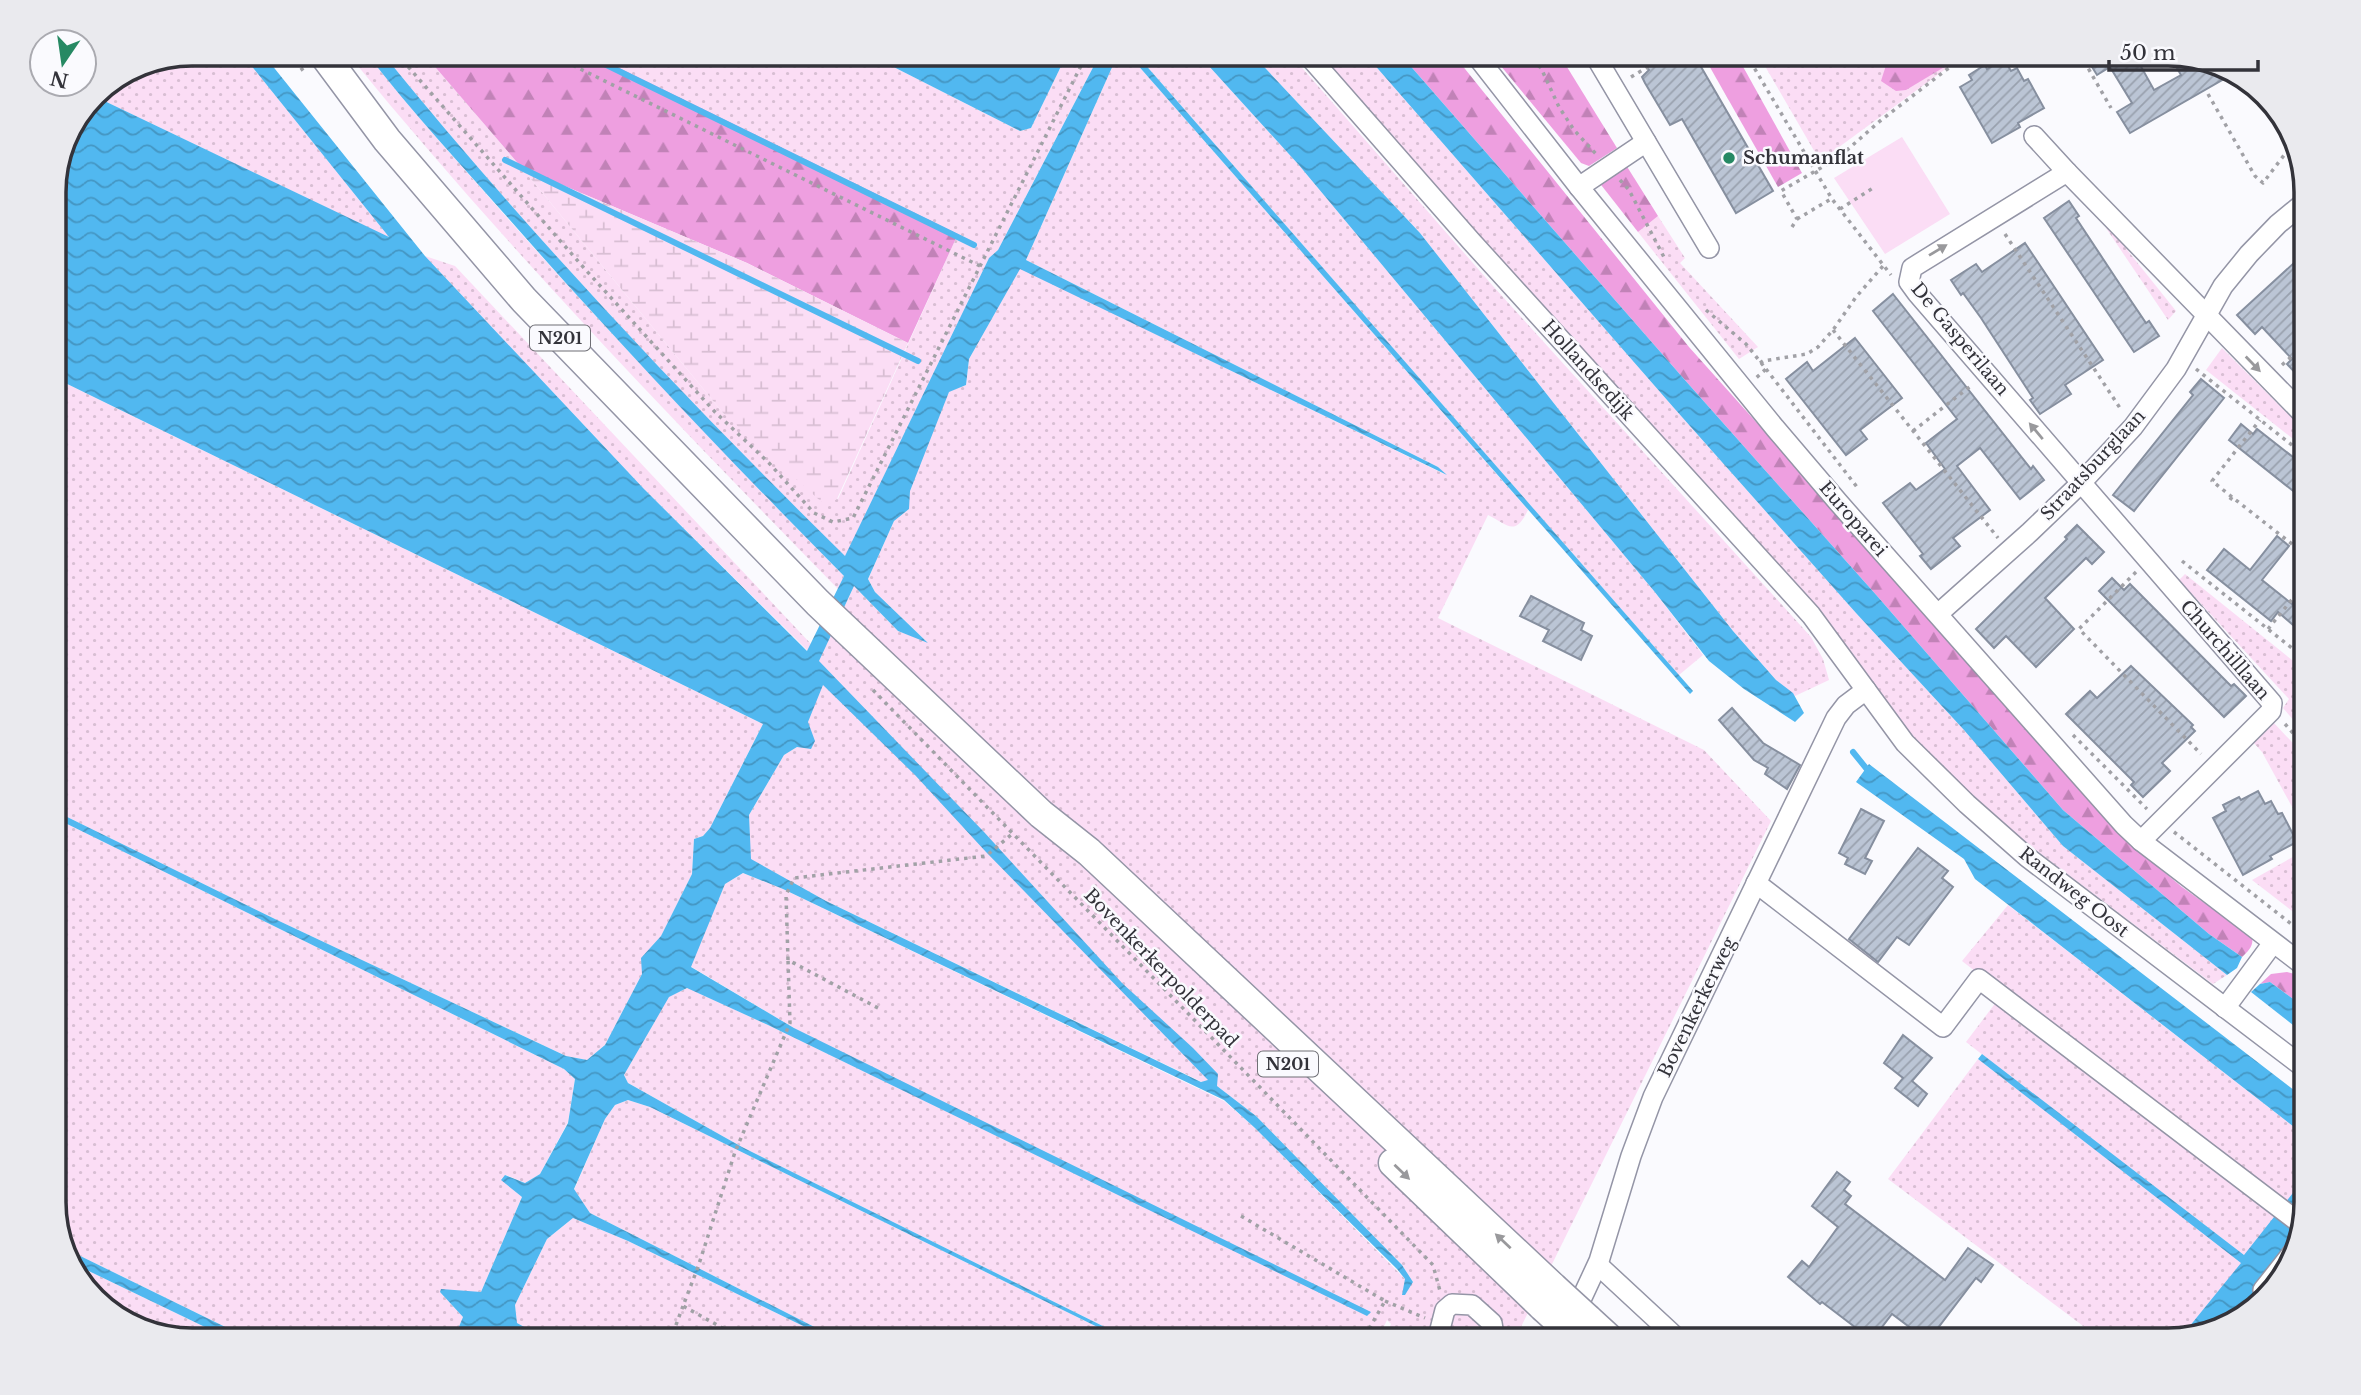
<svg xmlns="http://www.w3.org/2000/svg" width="2361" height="1395" viewBox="0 0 2361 1395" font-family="'Libre Baskerville',serif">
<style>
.grass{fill:url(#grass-dots)}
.forest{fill:url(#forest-firs)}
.wetland{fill:url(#wetland-marsh)}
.park{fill:#fbddf5}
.water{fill:url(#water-waves);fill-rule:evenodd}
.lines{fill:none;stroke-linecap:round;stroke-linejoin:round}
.stream{stroke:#51b8f0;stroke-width:6}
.building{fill:url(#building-hatch);stroke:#868f9f;stroke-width:2}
.minor-casing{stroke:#9495a6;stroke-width:22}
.highway-casing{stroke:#9495a6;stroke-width:31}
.path{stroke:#a1a1a6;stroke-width:3.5;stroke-dasharray:3.5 5;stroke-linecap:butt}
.minor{stroke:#fff;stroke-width:19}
.highway{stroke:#fff;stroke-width:28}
.highway-bridge-casing{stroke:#9495a6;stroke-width:31;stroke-linecap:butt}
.highway-bridge{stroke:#fff;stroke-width:28}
.oneway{fill:#99999c}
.poi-dot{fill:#268963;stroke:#fafafe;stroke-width:2.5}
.labels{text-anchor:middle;stroke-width:5;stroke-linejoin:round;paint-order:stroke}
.shield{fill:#fafafe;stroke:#6f6f75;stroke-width:2}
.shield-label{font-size:16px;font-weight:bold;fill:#33333a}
.poi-label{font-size:18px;font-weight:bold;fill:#33333a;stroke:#fafafe;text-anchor:start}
.street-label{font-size:18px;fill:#33333a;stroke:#fafafe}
.rim{fill:none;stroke:#33333a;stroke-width:3.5}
</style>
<defs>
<pattern id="grass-dots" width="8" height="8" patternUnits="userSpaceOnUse" patternTransform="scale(1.75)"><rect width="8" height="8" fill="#fbddf5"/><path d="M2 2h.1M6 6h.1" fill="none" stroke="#d8bed3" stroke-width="1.8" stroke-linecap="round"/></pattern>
<pattern id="forest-firs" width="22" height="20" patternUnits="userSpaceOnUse" patternTransform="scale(1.75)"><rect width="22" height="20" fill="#ee9fe0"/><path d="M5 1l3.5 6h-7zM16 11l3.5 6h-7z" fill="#c182b7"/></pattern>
<pattern id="wetland-marsh" width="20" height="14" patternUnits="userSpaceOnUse" patternTransform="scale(1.75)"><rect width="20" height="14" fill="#fbddf5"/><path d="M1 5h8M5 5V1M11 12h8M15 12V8" fill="none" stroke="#d8bed3"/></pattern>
<pattern id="water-waves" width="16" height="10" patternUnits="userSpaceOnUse" patternTransform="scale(1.75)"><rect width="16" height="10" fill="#51b8f0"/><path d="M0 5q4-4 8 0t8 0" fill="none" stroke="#4496c3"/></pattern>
<pattern id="building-hatch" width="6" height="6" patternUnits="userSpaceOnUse" patternTransform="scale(1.75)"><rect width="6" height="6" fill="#bbc5d5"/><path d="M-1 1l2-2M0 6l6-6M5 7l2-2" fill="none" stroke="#99a1ae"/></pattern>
</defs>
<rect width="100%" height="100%" fill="#fafafe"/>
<g class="grass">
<path d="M193,54h49l148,184 -296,-142 46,-31z"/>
<path d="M348,54h19c45,58 94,111 142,166 108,122 221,240 335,356l-6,13c-170,-174 -336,-346 -490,-535z"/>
<path d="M383,54h41l98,114 201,245 115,86 120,-265 -367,-180h277l152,77 11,-3 36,-74h33l-102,196 -9,8 -144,299c-162,-160 -318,-326 -462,-503z"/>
<path d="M1118,54h10l400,456c-13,27 -20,15 -40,5l-50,103 266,132 67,71 -257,520h-131l8,-17 -4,-4 -10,21h-251l1,-3 -385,-191 -114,-64 -4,-8 45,-79 19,-8 80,37 370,179 -344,-176 -104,-62 35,-82 18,-11 40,16 441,212 31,27 150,151 8,3 -11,-17 -146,-149 -47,-36 -7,2 -376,-181 -76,-42 -1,-44 35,-60 13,-8 11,-25 11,-62 35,-74 44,45 28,10 -51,-49 -7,-13 26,-58 15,-12v-18l40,-100 17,-6 3,-26 51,-91 424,206 -6,-7 -412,-207z"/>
<path d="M1136,54h62l100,110 356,427 49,64 -24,20z"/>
<path d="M1252,54h38l203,232 318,351 12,22 6,21 -34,16 -19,-16 -43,-49 -313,-398z"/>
<path d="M1318,54h47l309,354 182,205 108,117 99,116 164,129 -14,9 -217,-164 -94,-92 -265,-314z"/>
<path d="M1758,54h208l-146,107z"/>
<path d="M1658,216l27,42 -5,5 78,84 -19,12 -101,-127z"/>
<path d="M2108,226l68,85 -8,9 -62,-92z"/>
<path d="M425,256l30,10 356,378 -3,7 -164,-162z"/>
<path d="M2222,348l85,85v17l-101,-80z"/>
<path d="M55,378l708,346 -53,104 -7,8 -9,3 -2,35 -31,62 -19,22v16l-37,71 -18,15 -21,-4 -289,-136 -222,-109z"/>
<path d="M2185,574l122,98v38l-11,13 -13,-15 6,-9 -110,-119z"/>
<path d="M2273,722l34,36v76l-45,-82 -9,-10z"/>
<path d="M55,818l509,251 11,10 -7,43 -28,52 -15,9 -19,-8 -5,4 21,18 -41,95h-41l23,25 -10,24h-199l-188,-92 -11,-38z"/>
<path d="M2307,849v50l-11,15 -44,-34z"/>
<path d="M2008,905l299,232v38l-62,81 -279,-214 37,-49 -41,-32z"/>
<path d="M1978,1059l264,204 -62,75 -11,3h-66l-215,-162z"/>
<path d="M628,1100l22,7 476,234h-284l-252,-128 -16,-23 31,-71 10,-14z"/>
<path d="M573,1218l55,23 206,100h-284l-33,-18 -2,-18 32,-66z"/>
<path d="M70,1262l164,79h-41l-70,-19 -50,-50z"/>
</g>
<g class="forest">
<path d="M424,54h167l367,180 -50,109 -161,-80 -225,-95z"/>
<path d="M1400,54h53l236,293 287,321 74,89 84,90 48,40 70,50c2,9 -4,14 -10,20l-33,-23 -146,-124 -185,-213 -194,-218z"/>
<path d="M1491,54h68l58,94 -28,18 -8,-3z"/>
<path d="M1719,54h17l66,119 -24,14 -71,-125z"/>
<path d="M1892,54h74l-60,36 -10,1 -15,-10 6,-19z"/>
<path d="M1626,165l32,51 -20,16 -40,-51z"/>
<path d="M2287,972l19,5 1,32 -37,-27 -10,2 11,-10z"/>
</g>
<path class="wetland" d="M522,168l225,95 161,80 -71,156 -11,7 -103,-93z"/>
<path class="park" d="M1902,137l48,77 -65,40 -51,-76z"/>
<g class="water">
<path d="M242,54h21l162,202 219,233 163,162 37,-75c-115,-116 -227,-234 -335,-357 -48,-54 -97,-107 -142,-165h16c144,177 300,343 462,502l144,-298 9,-8 102,-196h18l-92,206 412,207 9,8 -427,-206 -51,90 -3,26 -17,7 -39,99 -1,18 -15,12 -26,58 7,13 53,51 -30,-12 -44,-45 -35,75 165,171 138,151 71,65 25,26 -1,12 39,30 146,149 11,17 -8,13h-3l3,-16 -8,-10 -142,-141 -31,-28 -441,-211 -40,-16 -18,11 -34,83 103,61 577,284 -4,4 -599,-291 -81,-37 -18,9 -45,78 4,8 114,64 385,191 -1,3 -476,-234 -22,-7 -13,5 -10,14 -31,70 16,24 252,128h-8l-206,-100 -55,-23 -26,21 -32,66 2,18 33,18h-17l-26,-5 -3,5h-51l10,-24 -23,-25 1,-3 40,3 41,-95 -21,-17 4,-5 20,8 15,-9 28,-51 7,-44 -11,-10 -509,-251v-7l222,109 289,136 21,4 18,-15 37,-71 -1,-16 20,-22 31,-62 2,-35 9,-3 7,-8 53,-104 -708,-346v-194l10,-45 29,-43 295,141zM823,685l92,90 71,77 222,228 -7,2 -375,-181 -75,-42 -2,-44 35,-60 13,-8 14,2 4,-8 -7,-19z"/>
<path d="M868,54h199l-36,74 -11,3z"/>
<path d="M1128,54h8l557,637 -3,3z"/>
<path d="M1198,54h54l168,179 313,398 43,49 17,13 11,20 -9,9 -51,-33 -35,-28 -55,-70 -356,-427z"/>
<path d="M1365,54h35l284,325 194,218 185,213 146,124 33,23 -5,11 -10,7 -164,-129 -99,-116 -108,-117 -182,-205z"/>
<path d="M1869,764l438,336v37l-332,-258 -11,-20 -108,-77z"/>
<path d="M2270,982l37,27v27l-56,-44 9,-8z"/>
<path d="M1982,1054l262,201 63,-80v28l-11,39 -68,83 -48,13 61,-75 -263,-204z"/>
<path d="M66,1249l188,92h-20l-164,-79z"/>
</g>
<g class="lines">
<g class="stream">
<path d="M584,54l390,191"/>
<path d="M505,160l413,201"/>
<path d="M1853,752l17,21"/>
</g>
</g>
<g class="building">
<path d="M1644,54h46l4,8 3,-2 76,131 -37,22 -54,-94 -12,6 -25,-42 -3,-6 7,-7 -5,-6 4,-3z"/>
<path d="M2084,54h50l20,36 27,-15 -12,-21 67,18 -106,61 -13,-21 15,-9 -22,-36 -13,8z"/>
<path d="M2004,59l7,12 6,-3 7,13 4,-2 16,29 -26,15 2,4 -28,16 -32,-56 12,-7 -3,-5 16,-10 2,4z"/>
<path d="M2069,201l10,15 -3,2 43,65 27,40 3,-2 10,15 -25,16 -90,-134z"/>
<path d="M2025,243l78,117 -38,25 6,9 -31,20 -10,-14 3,-2 -52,-80 -18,-25 -2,2 -10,-15 25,-16 6,8z"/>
<path d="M2306,252l1,122v11l-20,-21 5,-5 -30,-32 -7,7 -18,-19z"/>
<path d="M1893,294l138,175 2,-3 11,14 -24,19 -40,-51 -23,18 33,44 -37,28 7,8 -29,23 -11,-13 3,-2 -40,-51 27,-20 6,7 29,-21 -19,-26 31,-24 -84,-108z"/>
<path d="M1855,338l47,60 -42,32 7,9 -21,16 -60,-76 21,-17 6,9z"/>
<path d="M2201,379l23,19 -90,113 -21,-16 80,-100 -3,-3z"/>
<path d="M2241,424l12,10 4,-5 50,39v34l-78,-62z"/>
<path d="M2077,525l27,27 -12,12 -6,-6 -41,40 29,31 -38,38 -30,-31 -12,12 -18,-19 91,-90 -2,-2z"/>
<path d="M2277,536l12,10 -27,34 30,24 15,-19v52l-29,-25 -7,9 -64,-51 17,-21 26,21z"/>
<path d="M2112,578l12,12 6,-6 101,102 3,-2 12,12 -22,21 -125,-126z"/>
<path d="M1531,596l53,27 -3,7 11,6 -11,24 -38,-19 6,-11 -29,-14z"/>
<path d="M2131,666l62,59 -2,2 4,4 -33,32 8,8 -27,26 -12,-12 3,-3 -68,-68 24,-23 7,7z"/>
<path d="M1732,708l31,35 37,22 -13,24 -22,-15 3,-6 -14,-8 -35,-40z"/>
<path d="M2258,791l7,13 6,-3 7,13 4,-1 15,29 -27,14 2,3 -29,16 -30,-57 13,-7 -3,-6 16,-8 2,3z"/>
<path d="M1861,809l23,12 -19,37 7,3 -7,13 -20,-10 3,-6 -9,-5z"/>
<path d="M1918,848l30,23 -6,7 11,9 -44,58 -12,-8 -19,25 -29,-23z"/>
<path d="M1903,1035l29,23 -20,23 15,13 -9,12 -23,-18 8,-10 -19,-15z"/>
<path d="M1837,1172l13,10 -6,8 7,6 -6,8 100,76 23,-32 25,17 -12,17 -5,-4 -48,63 -36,-27 -20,26 -50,-38 -2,2 -32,-27 14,-16 7,6 29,-40 -26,-21z"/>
</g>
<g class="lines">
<g class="minor-casing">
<g id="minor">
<path d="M1307,54l164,187 340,374 94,128 62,61 60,53 280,213"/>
<path d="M1475,54l104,133 196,241 63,74 286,323 17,16 166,127"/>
<path d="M1594,54l115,194"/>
<path d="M2034,136l33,36"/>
<path d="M1579,187l67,-45"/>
<path d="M1938,614l92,-82 50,-48 53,-57 43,-58 47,-83 26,-32 29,-30 28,-23"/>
<path d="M2141,841l130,-130 1,-8 -355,-410 -8,-11 3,-14 155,-96 240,246"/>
<path d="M1756,883l187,144 36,-48 322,245"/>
<path d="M2225,1008l48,-65"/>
<path d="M1598,1265l82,76"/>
<path d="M2267,1293l-4,-3 30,-38"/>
<path d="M1572,1319l27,-58 32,-105 22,-59 183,-379 10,-13 20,-15"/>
<path d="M1437,1341l8,-31 7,-6 20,1 20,18 3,18"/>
</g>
</g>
<g class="highway-casing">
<g id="highway">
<path d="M323,54l64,86 137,160 294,303 223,211 48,38 464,435"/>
<path d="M1393,1163l150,144"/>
<path d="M1588,1319l24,22"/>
</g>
</g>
<g class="path">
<path d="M291,54l13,18"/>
<path d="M397,54l187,214 131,144 54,51 45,50 19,9 20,-4 234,-464"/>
<path d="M550,54l430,212"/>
<path d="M1526,54l15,14 18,39 15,23 22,24"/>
<path d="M1746,54l86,145 59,76"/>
<path d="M2080,54l31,54"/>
<path d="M1631,77l20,-12"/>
<path d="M2208,94l47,82 8,7 31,-41"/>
<path d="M1620,180l9,10 37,71"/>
<path d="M1840,209l33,-21"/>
<path d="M1797,219l34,-20"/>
<path d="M1792,227l5,-8 -16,-28 57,-33 42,-37 66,-51 24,-16"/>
<path d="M2005,234l117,177"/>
<path d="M1706,310l40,34 20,25 -10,9"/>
<path d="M1833,330l165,208"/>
<path d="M1760,363l3,-2 44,-7 11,-7 15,-17 23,-33 27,-31"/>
<path d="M2282,365l25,-22"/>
<path d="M1766,369l91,118"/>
<path d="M2196,369l111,88"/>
<path d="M1913,431l59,-46"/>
<path d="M2232,497l-20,-16 48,-61"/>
<path d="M2230,500l2,-3 65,51 3,-2"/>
<path d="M2297,549l10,7"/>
<path d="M2182,561l125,99"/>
<path d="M2136,572l-57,57 122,125"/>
<path d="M2268,629l39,-48"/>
<path d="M873,690l560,575 7,26"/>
<path d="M2285,724l22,25"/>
<path d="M2294,733l13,-16"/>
<path d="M2073,735l74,74"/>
<path d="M2174,832l125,98"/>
<path d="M2300,929l7,-9"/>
<path d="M878,1008l-90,-48 -2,-65 8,-17 192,-22 26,-22"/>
<path d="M1241,1216l144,85 -23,40"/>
<path d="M1385,1301l40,17"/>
<path d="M670,1341l13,-35"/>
<path d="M746,1341l-63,-35 15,-39 37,-115 55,-129 -2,-63"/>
</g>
<use href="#minor" class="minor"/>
<use href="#highway" class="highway"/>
<g class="highway-bridge-casing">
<g id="highway-bridge">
<path d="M1553,1287l35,32"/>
<path d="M1543,1307l35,32"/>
</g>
</g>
<use href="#highway-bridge" class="highway-bridge"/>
</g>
<defs><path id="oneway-solid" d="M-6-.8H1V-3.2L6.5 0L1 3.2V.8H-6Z" transform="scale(1.75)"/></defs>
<g class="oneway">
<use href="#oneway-solid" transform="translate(1938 250) rotate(-31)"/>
<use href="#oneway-solid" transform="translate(2253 364) rotate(46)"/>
<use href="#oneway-solid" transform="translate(2036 431) rotate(-130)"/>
<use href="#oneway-solid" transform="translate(1402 1172) rotate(44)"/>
<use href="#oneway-solid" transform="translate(1503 1241) rotate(-137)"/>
</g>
<circle class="poi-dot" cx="1729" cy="158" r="7"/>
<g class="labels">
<g class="shield">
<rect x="530" y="325.5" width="60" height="25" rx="5"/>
<rect x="1258" y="1051.5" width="60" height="25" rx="5"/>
</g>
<g class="shield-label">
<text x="560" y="344">N201</text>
<text x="1288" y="1070">N201</text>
</g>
<g class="poi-label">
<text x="1743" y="164">Schumanflat</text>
</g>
<g class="street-label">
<text transform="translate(1960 339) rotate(50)" y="6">De Gasperilaan</text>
<text transform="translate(1588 370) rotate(48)" y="6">Hollandsedijk</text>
<text transform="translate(2093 465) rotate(-47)" y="6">Straatsburglaan</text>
<text transform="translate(1853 519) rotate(49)" y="6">Europarei</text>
<text transform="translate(2225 650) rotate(49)" y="6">Churchilllaan</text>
<text transform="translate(2074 892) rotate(38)" y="6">Randweg Oost</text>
<text transform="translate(1161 968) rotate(46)" y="6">Bovenkerkerpolderpad</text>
<text transform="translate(1697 1007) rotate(-64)" y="6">Bovenkerkerweg</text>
</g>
</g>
<path d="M0 0H2361V1395H0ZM192 66H2168A126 126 0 0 1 2294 192V1202A126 126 0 0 1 2168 1328H192A126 126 0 0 1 66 1202V192A126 126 0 0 1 192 66Z" fill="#eaeaee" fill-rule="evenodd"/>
<path class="rim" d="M192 66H2168A126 126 0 0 1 2294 192V1202A126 126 0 0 1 2168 1328H192A126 126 0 0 1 66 1202V192A126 126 0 0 1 192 66Z"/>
<g transform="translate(63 63) rotate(193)"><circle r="33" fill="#fafafe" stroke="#aaaab0" stroke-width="2"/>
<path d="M0-5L12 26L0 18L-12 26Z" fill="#268963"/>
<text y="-10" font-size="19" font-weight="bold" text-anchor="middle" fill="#33333a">N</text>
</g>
<path d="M2109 60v10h149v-10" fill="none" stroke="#33333a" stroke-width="3.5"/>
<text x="2120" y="60" font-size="21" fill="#33333a" stroke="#fafafe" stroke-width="5" paint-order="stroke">50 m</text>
</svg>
